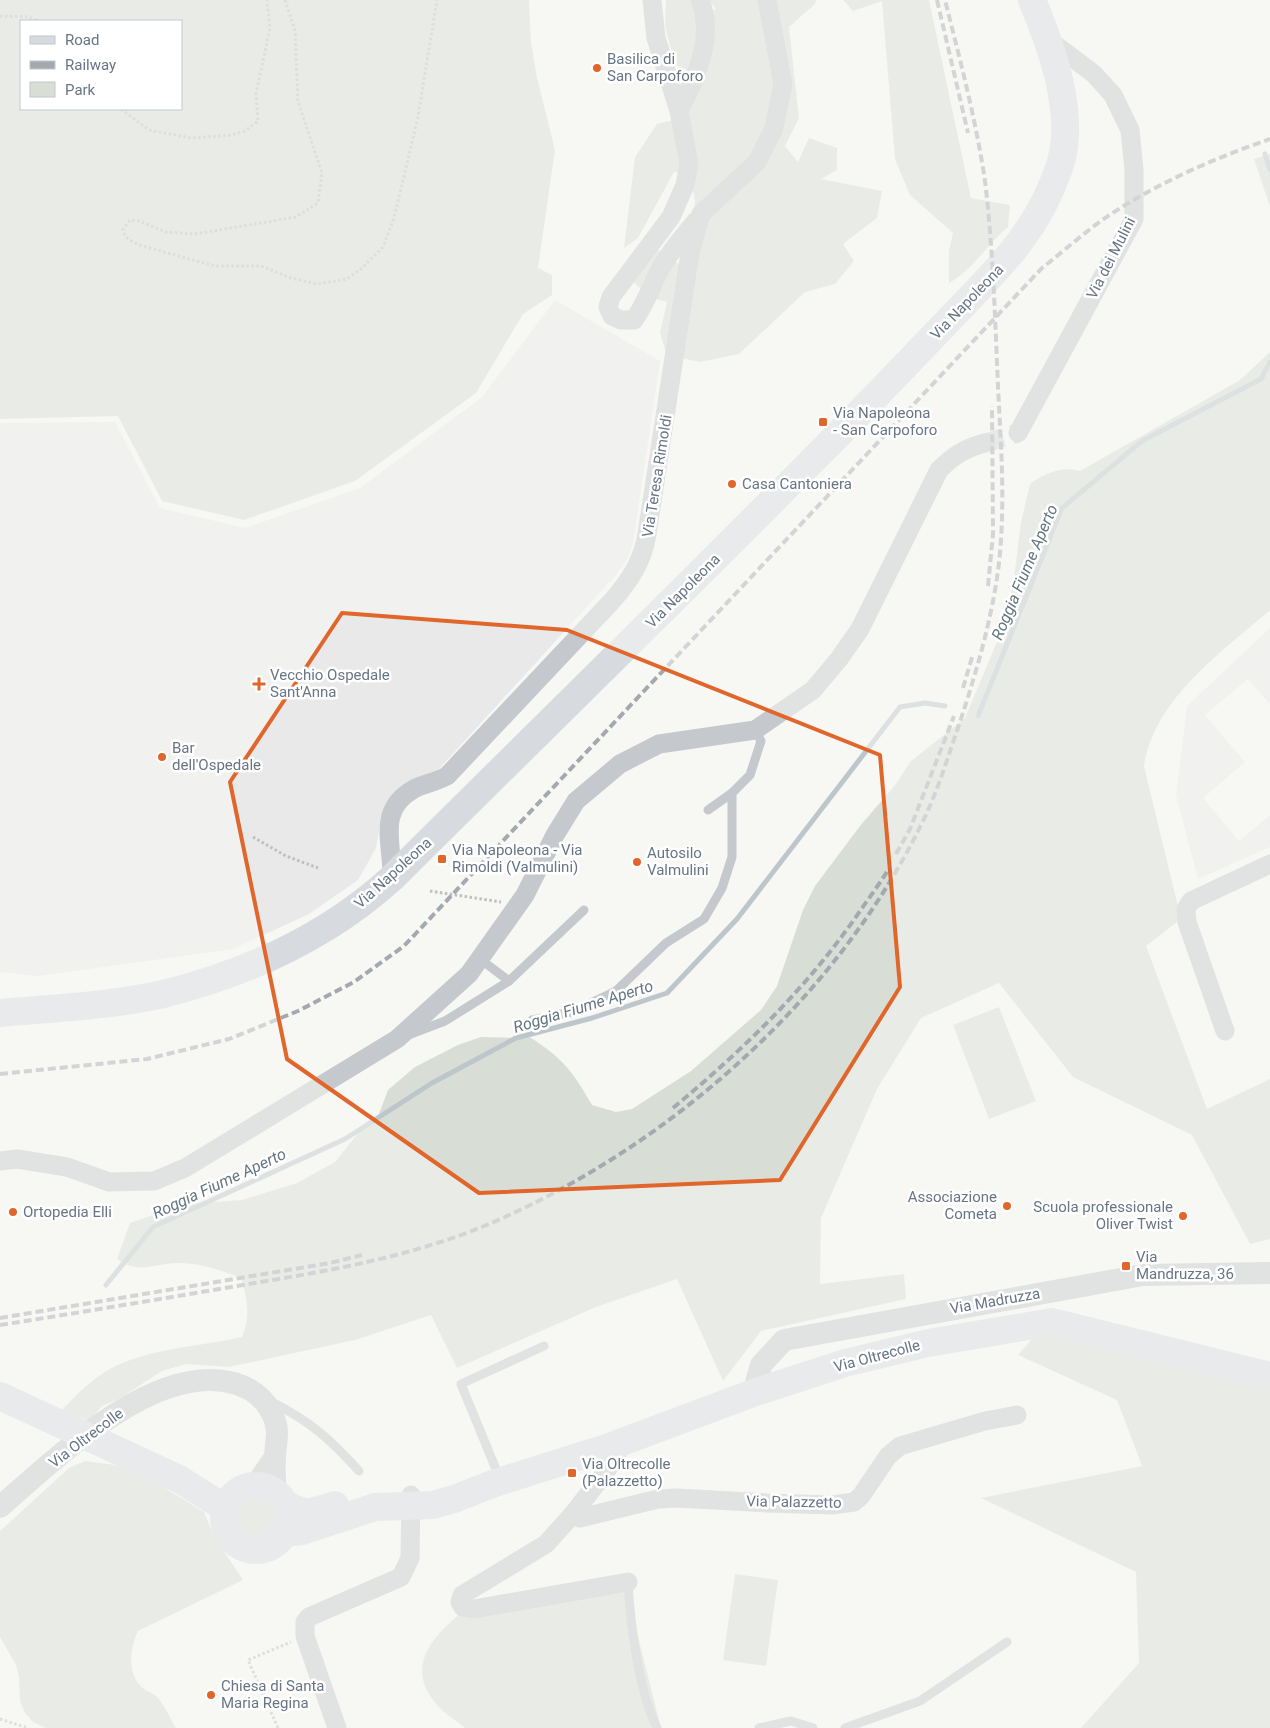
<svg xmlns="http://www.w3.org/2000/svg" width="1270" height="1728" viewBox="0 0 1270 1728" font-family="Roboto,sans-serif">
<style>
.built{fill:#e8e9e8}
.green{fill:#d8ded5;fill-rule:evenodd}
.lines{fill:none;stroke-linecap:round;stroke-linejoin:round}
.stream{stroke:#bdc6cb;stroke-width:5}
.minor-tunnel{stroke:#d3d6d8;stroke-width:19;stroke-dasharray:19 9;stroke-linecap:butt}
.path{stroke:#bdbfc1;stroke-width:3;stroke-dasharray:2.5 2.5;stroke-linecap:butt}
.service{stroke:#c5c8cc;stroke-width:9}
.minor{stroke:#c5c8cc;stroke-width:19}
.tertiary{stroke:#c5c8cc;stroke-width:22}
.primary{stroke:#d7dadf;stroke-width:28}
.rail{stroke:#a4a9af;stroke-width:4;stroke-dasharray:8 4;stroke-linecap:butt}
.marked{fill:none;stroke:#e1662b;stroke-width:4;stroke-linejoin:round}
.poi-dot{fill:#e1662b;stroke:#fff;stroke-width:2}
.labels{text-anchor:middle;stroke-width:5;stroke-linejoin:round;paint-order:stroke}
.poi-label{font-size:15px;fill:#677585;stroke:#fff;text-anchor:start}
.street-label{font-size:15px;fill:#677585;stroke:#fff}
.water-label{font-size:16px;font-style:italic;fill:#637681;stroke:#fff}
</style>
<rect width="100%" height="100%" fill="#f7f7f4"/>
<g class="built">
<path d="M555,300l105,61 -27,182 -5,15 -14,19 -175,192 -38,17 -11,12 -7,12 -7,38 -18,32 -49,34 -76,35 -194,27 -39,-4v-549l115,-1 45,86 85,20 115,-40 122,-91z"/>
<path d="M1270,628v76l-22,-25 -43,36 40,47 -42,36 36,43 31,-26v32l-72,32 -22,-84 11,-89z"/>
</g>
<g class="green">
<path d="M0,0h529l2,42 6,36 18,72 -17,118 14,7v20l-29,19 -47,79 -121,88 -111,39 -82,-19 -44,-85 -118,3zM21,21h160v88h-160z"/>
<path d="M666,0h27l6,14 17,-5 -7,-9h107l-1,4 -26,23 10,91 -14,28 13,16 11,-24 28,10v22l-16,9 61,12 -5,27 -34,26 11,17 -19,23 -30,8 -66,62 -39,8 -33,-7 -7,-22 7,-31 -16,-4 -20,-18 19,-31 11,2 22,16 12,-65 -5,-28 -16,-2 -36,66 -14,10 11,-91 22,-33 29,-7 -6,-22 7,-25 -12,-5 -10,-39z"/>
<path d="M843,0h86l42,198 39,7 -2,22c-21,17 -35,43 -59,56v-32l4,-18 -43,-38 -15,-36 -13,-158 -29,10z"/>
<path d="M1270,154v53l-16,-48z"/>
<path d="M1270,352v258c-49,43 -115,88 -126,156l37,153 -35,27 61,163 63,-30v160l-20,5 -58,-109 -119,-58 -74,-94 -78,35 -44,71 -56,129 -1,66 84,-10 2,25 -145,32 -38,50 -46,-102 -81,28 -139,61 -26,-53 -76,25 -126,27 -43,-3 -24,7 -43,28 -17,7 -13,15 -27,-11c13,-14 29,-30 46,-40 39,-22 90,-23 134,-33 9,-21 5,-38 -1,-59 -17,-7 -42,-15 -61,-15 -24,-1 -40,13 -63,-4l13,-36 55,-19 57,-4 55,-17 38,-21 27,-34 15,-9 11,-29 27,-23 43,-22 23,-8 35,1 10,-3c35,21 46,35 66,70l24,7 16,-3 59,-38 70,-61 16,-24 26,-76 12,-24 45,-60 36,-42 14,-22 55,-44 36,-86 12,-46 8,-64 9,-38c15,-11 32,-18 50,-13l160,-91z"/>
<path d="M999,1007l37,94 -47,18 -36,-94z"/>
<path d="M1037,1333l233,50v345h-189l58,-65 -3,-91 -155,-74 161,-32 -25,-66 -99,-45z"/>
<path d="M85,1461l38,5 24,11 57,35 10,24 29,44 -105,51c-8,18 -12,44 6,58 4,3 10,4 13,8 8,9 13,21 19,31h-130l-13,-6 -8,-9 -5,-12 -1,-24 -3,-12 -16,-28v-106l69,-63z"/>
<circle cx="256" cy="1518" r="19"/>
<path d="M735,1574l43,6 -12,86 -43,-6z"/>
<path d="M626,1589l35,139h-196c-8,-7 -17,-12 -24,-19 -36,-35 -15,-68 18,-94z"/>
</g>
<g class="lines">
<g class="stream">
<path d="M1265,154l5,16"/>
<path d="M978,716l84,-208 80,-67 119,-62 9,-17"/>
<path d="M106,1285l47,-58 192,-88 87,-56 84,-45 76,-20 75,-25 70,-74 163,-212 25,-4 20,3"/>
</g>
<path class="minor-tunnel" d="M985,443l33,-10"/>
<g class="path">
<path d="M285,0l10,30 3,72 24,71 -4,30 -22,14 -101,17 -29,-2 -27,-11 -9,-1 -7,9c1,9 8,12 16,16l76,21h46l30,12 26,6 30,-5 15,-11 21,-21 11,-29 24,-101 19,-117"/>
<path d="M0,16l29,1 9,4"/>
<path d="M121,109l28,21 42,8 40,-3 14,-4 13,-10 -2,-27 14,-66 -3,-28"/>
<path d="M253,837l33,19 32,12"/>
<path d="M430,891l71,11"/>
<path d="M0,1719l28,9"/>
<path d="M278,1728l-30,-68 43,-18"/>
</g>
<g class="service">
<path d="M708,810l24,-17 18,-18 11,-34 -6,-11"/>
<path d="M480,959l29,22"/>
<path d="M532,1020l40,-8 44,-21 50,-48 38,-24 18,-31 10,-31v-64"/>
<path d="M411,1034l34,-13 64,-40 75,-71"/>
<path d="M272,1402c39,20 58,37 87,69"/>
<path d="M500,1479l-39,-95 83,-38"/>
<path d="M628,1582c2,41 11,110 29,146"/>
<path d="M759,1728l32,-7 22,7"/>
<path d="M845,1728l75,-27 87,-59"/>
</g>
<g class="minor">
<path d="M652,0l4,38 23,73 10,53 -4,21 -14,32 -60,80 -3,10 4,9 9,4h13c10,-14 16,-29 23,-45 10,-20 25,-37 39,-54"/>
<path d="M679,111c17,-34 36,-73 21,-111"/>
<path d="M1018,433l116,-214v-49l-4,-40 -17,-35 -19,-21 -45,-34"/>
<path d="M392,878c1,-34 -16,-68 22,-89 10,-5 22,-7 33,-13l164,-174c18,-20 32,-41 36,-68l43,-281 11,-39 56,-52 17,-34 9,-44 -16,-84"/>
<path d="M1225,1031l-38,-109 -1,-13 5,-8 79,-37"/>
<path d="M0,1161l17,-2 50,8 42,15 45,-1 31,-13 212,-129 72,-65 56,-79 30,-60 21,-34 44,-37 39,-20 96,-14 58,-40 26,-31 21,-30 79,-159c14,-14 26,-22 46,-27"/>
<path d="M624,1441l-17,29 -34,44 -27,30 -84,51 -2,7 3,5 11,2 154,-27"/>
<path d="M573,1514l7,4 78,-19 19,-1 90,5 65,2 22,-3 7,-6 27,-40 12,-10 85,-25 32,-6"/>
<path d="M337,1728l-32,-92v-14l4,-5 92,-40 9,-19 1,-63"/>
</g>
<g class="tertiary">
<path d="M753,1393l8,-28 23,-25 359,-65 127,-2"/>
<path d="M255,1486l20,-29"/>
<path d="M0,1507c55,-48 151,-142 229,-125 20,4 37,16 45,36 6,14 1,27 1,41 -1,12 0,23 1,34"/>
</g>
<g class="primary">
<path d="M0,1013c54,-5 110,-7 163,-19 85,-21 164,-57 229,-116 142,-141 286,-282 427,-424 43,-43 84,-86 125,-129 49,-52 91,-87 115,-157 18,-51 -7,-120 -27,-168"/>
<path d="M0,1396l179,83 46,29"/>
<circle cx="256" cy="1518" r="32"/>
<path d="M284,1503c21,14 28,9 51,2"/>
<path d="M284,1533l18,-2 73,-24 58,-2 21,-6 41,-16 111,-35 147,-55 92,-30 83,-20 124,-21 218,54"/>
</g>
<g class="rail">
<path d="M937,0l31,133"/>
<path d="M988,586l5,-52 -1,-128"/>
<path d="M963,688l10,-34"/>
<path d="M896,854l14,-25 44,-113"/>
<path d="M0,1074l147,-15 82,-20 69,-28 56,-29 50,-36 638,-678c23,-18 45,-38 69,-54 49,-32 104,-56 159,-75"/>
<path d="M673,1108c71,-59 132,-118 185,-194 10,-15 21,-29 30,-44"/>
<path d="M0,1318l330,-55 32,-8"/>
<path d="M0,1325c77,-12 154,-25 231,-38 90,-15 181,-29 265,-66 177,-78 341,-223 426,-398 16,-32 26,-67 38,-101 16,-49 31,-100 38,-151 8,-62 3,-124 0,-185 -3,-67 -5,-140 -13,-205 -9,-61 -25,-121 -40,-181"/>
</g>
</g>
<path d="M0 0H1270V1728H0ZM342,613l225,17 313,125 20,232 -120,193 -301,13 -192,-134 -57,-277z" fill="#f7f7f4" fill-opacity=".55" fill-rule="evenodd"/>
<path class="marked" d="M342,613l225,17 313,125 20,232 -120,193 -301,13 -192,-134 -57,-277z"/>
<g class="poi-dot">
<circle cx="597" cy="68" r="5"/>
<rect x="818" y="417" width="10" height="10" rx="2.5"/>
<circle cx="732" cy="484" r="5"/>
<path d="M256.5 676.5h5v5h5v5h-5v5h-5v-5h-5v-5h5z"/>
<circle cx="162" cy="757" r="5"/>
<rect x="437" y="854" width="10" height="10" rx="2.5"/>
<circle cx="637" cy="862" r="5"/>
<circle cx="1007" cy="1206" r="5"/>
<circle cx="13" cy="1212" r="5"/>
<circle cx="1183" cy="1216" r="5"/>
<rect x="1121" y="1261" width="10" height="10" rx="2.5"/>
<rect x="567" y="1468" width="10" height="10" rx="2.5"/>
<circle cx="211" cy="1695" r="5"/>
</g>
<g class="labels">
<g class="poi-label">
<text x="607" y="64">Basilica di<tspan x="607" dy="17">San Carpoforo</tspan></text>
<text x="833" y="418">Via Napoleona<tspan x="833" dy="17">- San Carpoforo</tspan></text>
<text x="742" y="489">Casa Cantoniera</text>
<text x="270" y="680">Vecchio Ospedale<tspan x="270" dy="17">Sant'Anna</tspan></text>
<text x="172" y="753">Bar<tspan x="172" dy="17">dell'Ospedale</tspan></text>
<text x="452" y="855">Via Napoleona - Via<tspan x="452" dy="17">Rimoldi (Valmulini)</tspan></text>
<text x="647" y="858">Autosilo<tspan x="647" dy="17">Valmulini</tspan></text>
<text x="997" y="1202" text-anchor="end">Associazione<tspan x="997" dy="17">Cometa</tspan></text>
<text x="1173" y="1212" text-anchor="end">Scuola professionale<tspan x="1173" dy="17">Oliver Twist</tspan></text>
<text x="23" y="1217">Ortopedia Elli</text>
<text x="1136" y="1262">Via<tspan x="1136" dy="17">Mandruzza, 36</tspan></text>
<text x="582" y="1469">Via Oltrecolle<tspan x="582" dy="17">(Palazzetto)</tspan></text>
<text x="221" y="1691">Chiesa di Santa<tspan x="221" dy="17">Maria Regina</tspan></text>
</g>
<g class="street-label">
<text transform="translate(1111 258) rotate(-63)" y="5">Via dei Mulini</text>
<text transform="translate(967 302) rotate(-46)" y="5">Via Napoleona</text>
<text transform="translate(657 476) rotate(-81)" y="5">Via Teresa Rimoldi</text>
<text transform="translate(683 591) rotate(-45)" y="5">Via Napoleona</text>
<text transform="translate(393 873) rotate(-42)" y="5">Via Napoleona</text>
<text transform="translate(995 1301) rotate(-10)" y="5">Via Madruzza</text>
<text transform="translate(877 1356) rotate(-15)" y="5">Via Oltrecolle</text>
<text transform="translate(86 1438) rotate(-37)" y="5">Via Oltrecolle</text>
<text transform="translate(794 1502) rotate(1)" y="5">Via Palazzetto</text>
</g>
<g class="water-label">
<text transform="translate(1024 572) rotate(-67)" y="6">Roggia Fiume Aperto</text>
<text transform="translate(583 1006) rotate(-17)" y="6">Roggia Fiume Aperto</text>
<text transform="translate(219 1183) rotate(-25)" y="6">Roggia Fiume Aperto</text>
</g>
</g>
<rect x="20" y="20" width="162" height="90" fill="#ffffff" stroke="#c2c8ce"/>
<rect x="30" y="36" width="25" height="8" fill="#d7dadf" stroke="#c2c8ce"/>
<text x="65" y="45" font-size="15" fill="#677585">Road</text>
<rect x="30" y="61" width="25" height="8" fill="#a4a9af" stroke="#c2c8ce"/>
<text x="65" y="70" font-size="15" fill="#677585">Railway</text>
<rect x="30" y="82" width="25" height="15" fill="#d8ded5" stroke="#c2c8ce"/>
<text x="65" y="95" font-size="15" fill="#677585">Park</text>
</svg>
